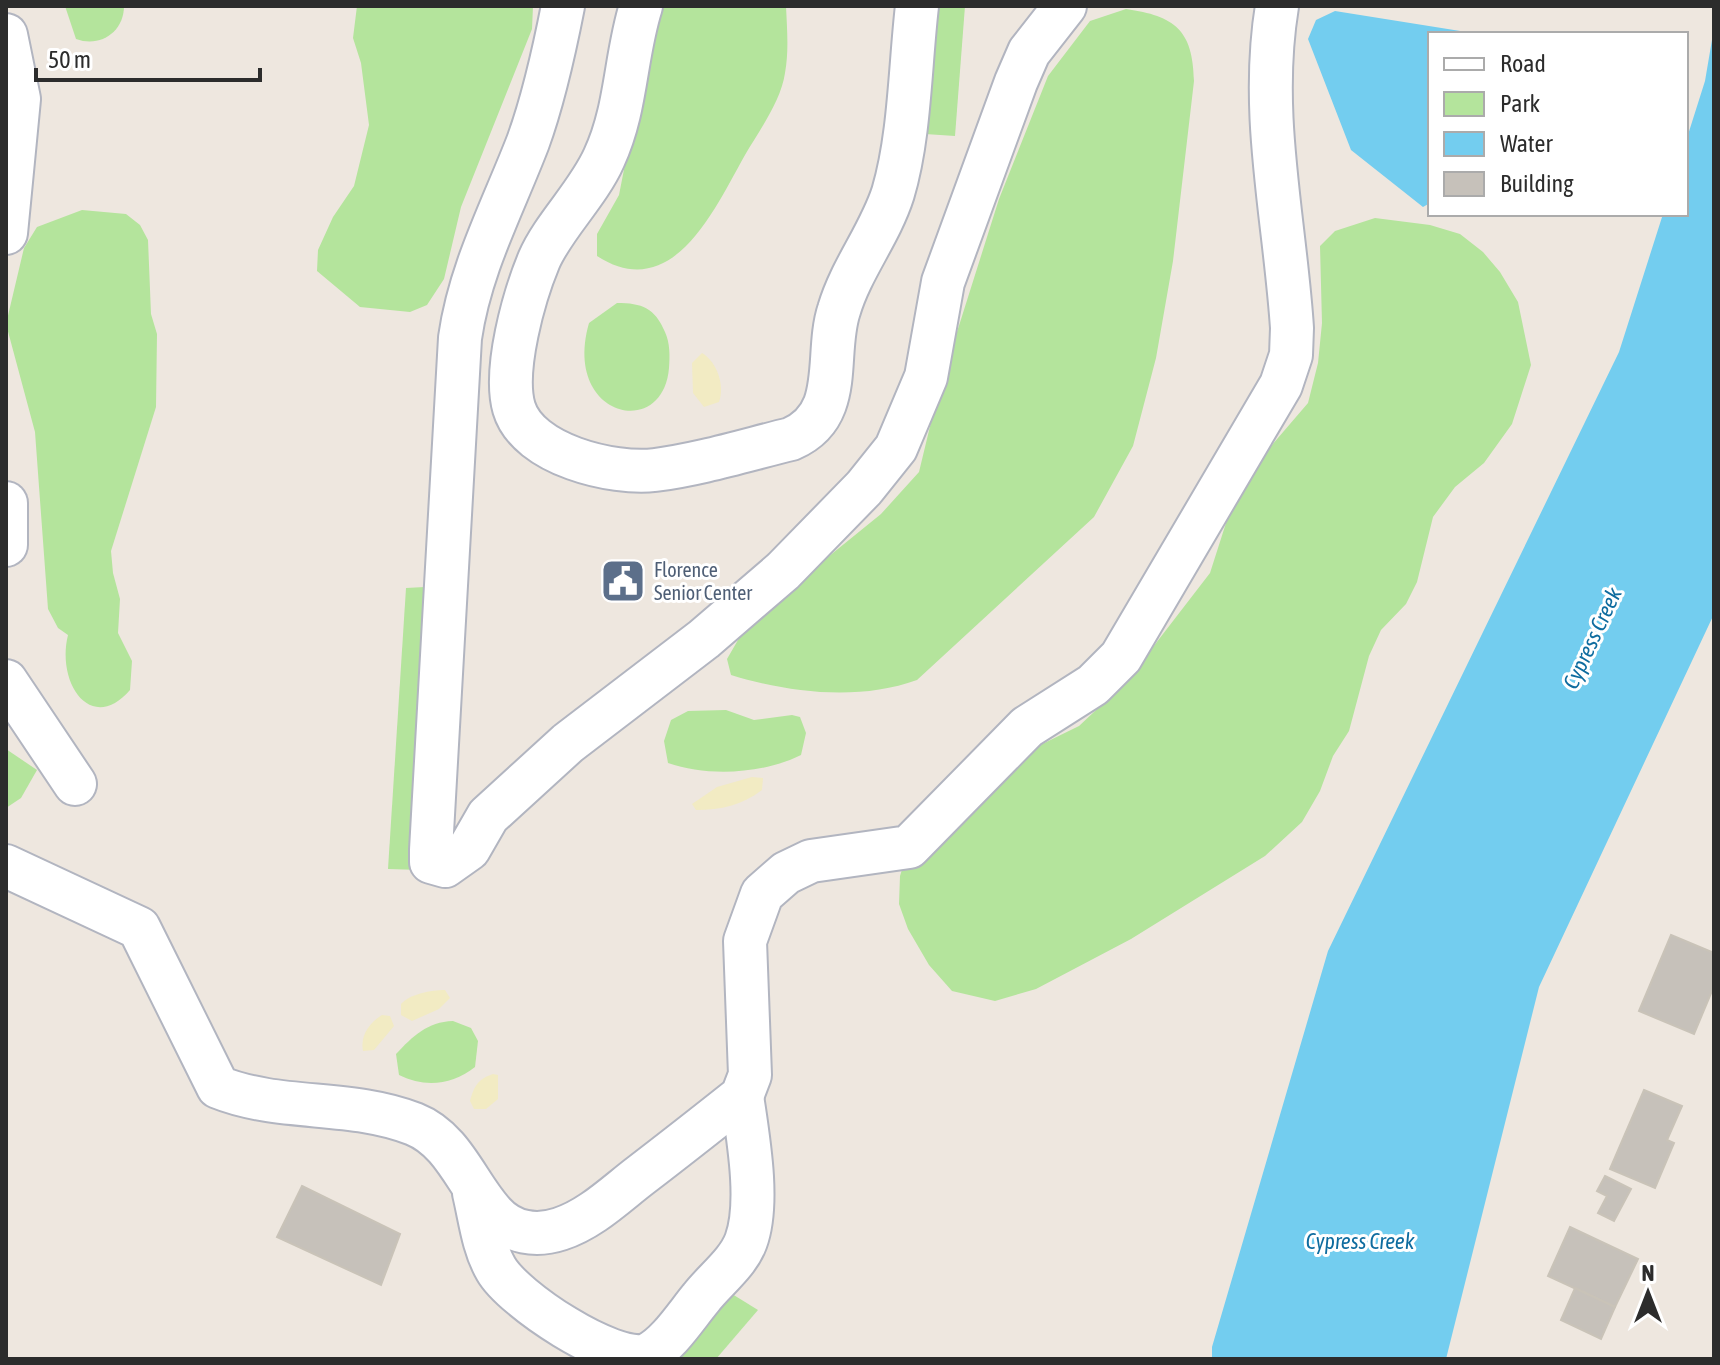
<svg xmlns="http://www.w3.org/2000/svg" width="1720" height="1365" viewBox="0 0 1720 1365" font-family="'Asap Condensed',sans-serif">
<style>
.green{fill:#b4e49c}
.sand{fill:#f2ebc3}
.water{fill:#73cdef}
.building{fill:#c6c1ba;stroke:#c9c3b8;stroke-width:2}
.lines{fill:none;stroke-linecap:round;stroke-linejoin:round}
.minor-casing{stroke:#b2b5c0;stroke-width:46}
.minor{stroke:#fff;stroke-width:42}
.labels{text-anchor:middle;stroke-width:6;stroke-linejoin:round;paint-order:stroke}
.service-label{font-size:20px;fill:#4e5e75;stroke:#fff;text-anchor:start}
.water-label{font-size:22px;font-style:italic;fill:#0e6c9f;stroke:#fff}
</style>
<rect width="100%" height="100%" fill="#eee7df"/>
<g class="green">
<path d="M65,6h59c0,26 -24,42 -48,33z"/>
<path d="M357,6h176l-1,23 -71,178 -17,72 -17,26 -17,7 -50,-5 -43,-36 1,-21 15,-33 21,-31 15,-61 -8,-62 -8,-25z"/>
<path d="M656,6h130c1,22 3,45 -1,67 -4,28 -26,58 -40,82 -30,53 -72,150 -148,101v-22l22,-39z"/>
<path d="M933,6h32l-10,130 -30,-2z"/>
<path d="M1126,9c49,7 67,21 68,72l-21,180 -17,97 -23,88 -39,71 -177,163c-58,21 -127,13 -186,-5l-4,-16 22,-38 132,-107 38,-42 20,-83 60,-190 49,-123 42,-55z"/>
<path d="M82,210l44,4 14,11 8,15 3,74 6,20 -1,73 -45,144 2,22 7,26 -2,34 14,28 -2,29c-39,45 -74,-7 -62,-55l-10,-7 -10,-19 -13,-177 -29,-108 18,-76 13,-21z"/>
<path d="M1375,218l55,7 30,9 23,18 17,20 18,30 13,63 -19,59 -28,39 -29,24 -22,30 -16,65 -11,22 -25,26 -12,26 -20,75 -16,25 -13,35 -18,31 -37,34 -134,83 -95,50 -41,12 -43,-10 -23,-26 -21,-36 -9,-25 1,-28 9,-29 119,-96 51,-25 47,-44 84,-109 24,-75 12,-23 62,-72 10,-40 4,-40 -2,-77 15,-15z"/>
<path d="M617,303c25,0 38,5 48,29 5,11 5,24 4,36 -6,73 -107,49 -80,-45z"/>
<path d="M443,586l-22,284 -33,-1 18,-281z"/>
<path d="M726,710l28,10 38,-5 8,2 6,16 -5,22c-38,19 -93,22 -133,8l-4,-22 7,-21 17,-9z"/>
<path d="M6,749l31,21 -16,28 -15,10z"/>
<path d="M453,1021l18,7 7,13 -3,26c-23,18 -50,21 -76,8l-3,-21c17,-18 31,-32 57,-33z"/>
<path d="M724,1289l34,21 -42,49h-33l-7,-11z"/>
</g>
<g class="sand">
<path d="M702,353c15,9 23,32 17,49l-15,5 -11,-14 -1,-30z"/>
<path d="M752,777l11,1 -1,12c-20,15 -41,20 -66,20l-4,-6 25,-17z"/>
<path d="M445,990l5,8 -11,11 -27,12 -11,-6v-11c9,-10 30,-14 44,-14z"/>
<path d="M382,1015l8,1 4,10 -20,24 -11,1c-3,-15 6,-28 19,-36z"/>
<path d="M493,1074l5,1v24l-12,10h-12l-4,-8c4,-15 8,-22 23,-27z"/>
</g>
<g class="water">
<path d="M1335,11l144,23h-49v169l-7,4 -72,-57 -43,-111 8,-19z"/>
<path d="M1714,28v586l-175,373 -93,372h-234v-12l116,-396 291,-599 44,-138h23v-73l19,-60z"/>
</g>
<g class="building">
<path d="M1671,935l43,18v33l-20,48 -55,-23z"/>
<path d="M1644,1090l38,16 -15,34 7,3 -19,45 -45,-19z"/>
<path d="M1605,1176l26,13 -17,32 -16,-8 9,-17 -10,-5z"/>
<path d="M302,1186l98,48 -19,51 -104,-48z"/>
<path d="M1570,1227l68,32 -23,48 -67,-31z"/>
<path d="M1575,1288l40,19 -14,32 -40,-19z"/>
</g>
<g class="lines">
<g class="minor-casing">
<g id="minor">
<path d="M563,6c-9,46 -19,92 -35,136 -25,65 -58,126 -68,196l-29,512v12l14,4 24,-17 19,-33 80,-73 136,-104 79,-68 81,-83 32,-40 30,-71 17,-95 73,-200 13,-30 36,-46"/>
<path d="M641,6c-16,50 -14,103 -37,152 -16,36 -51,69 -65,102 -15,36 -36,110 -25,148 14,47 99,67 141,62 46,-6 91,-20 136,-31 55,-24 33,-84 48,-129 12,-41 41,-76 54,-117 17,-57 17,-127 24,-187"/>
<path d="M6,35l13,64 -13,134"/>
<path d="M6,503v42"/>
<path d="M6,681l69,103"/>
<path d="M6,866l133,62 79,159c62,25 133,12 196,37 40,16 53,61 80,90 17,19 42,23 66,15 31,-10 56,-35 81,-54 34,-26 67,-52 101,-79l8,-21 -5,-134 17,-47 24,-21 25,-12 98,-14 118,-120 66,-42 28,-28 160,-272 10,-30 1,-27c-7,-108 -33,-213 -15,-322"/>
<path d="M474,1193c6,25 9,54 22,76 17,30 116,96 151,86 21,-10 39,-39 54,-57 14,-18 37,-35 45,-57 14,-38 2,-104 -4,-145"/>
</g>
</g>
<use href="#minor" class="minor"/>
</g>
<defs>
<g id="civic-square" transform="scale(2.3)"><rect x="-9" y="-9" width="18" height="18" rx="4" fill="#5c6f8a" stroke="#fff"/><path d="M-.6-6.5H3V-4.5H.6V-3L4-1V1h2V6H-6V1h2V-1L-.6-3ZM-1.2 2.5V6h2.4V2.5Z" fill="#fff"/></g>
</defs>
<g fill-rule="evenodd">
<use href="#civic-square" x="623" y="581"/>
</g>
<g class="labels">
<g class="service-label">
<text x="654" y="577">Florence<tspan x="654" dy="23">Senior Center</tspan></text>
</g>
<g class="water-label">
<text transform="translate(1592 638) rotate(-65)" y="8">Cypress Creek</text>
<text x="1360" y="1249">Cypress Creek</text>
</g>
</g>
<rect width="1720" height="1365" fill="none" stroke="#2c2c2c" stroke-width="16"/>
<rect x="1428" y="32" width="260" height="184" fill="#ffffff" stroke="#ababab" stroke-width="2"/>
<rect x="1444" y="58" width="40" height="12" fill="#ffffff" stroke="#ababab" stroke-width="2"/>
<text x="1500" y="72" font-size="24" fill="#2c2c2c">Road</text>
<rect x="1444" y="92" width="40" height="24" fill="#b4e49c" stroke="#ababab" stroke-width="2"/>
<text x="1500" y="112" font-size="24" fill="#2c2c2c">Park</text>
<rect x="1444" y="132" width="40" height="24" fill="#73cdef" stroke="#ababab" stroke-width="2"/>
<text x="1500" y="152" font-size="24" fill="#2c2c2c">Water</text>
<rect x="1444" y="172" width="40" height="24" fill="#c6c1ba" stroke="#ababab" stroke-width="2"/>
<text x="1500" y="192" font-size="24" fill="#2c2c2c">Building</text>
<g transform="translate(1648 1293)" stroke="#ffffff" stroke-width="6" paint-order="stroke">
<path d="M0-6L14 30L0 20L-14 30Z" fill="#2c2c2c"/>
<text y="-12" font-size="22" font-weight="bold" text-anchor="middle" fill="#2c2c2c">N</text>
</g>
<path d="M36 68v12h224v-12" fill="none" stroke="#2c2c2c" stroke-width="4"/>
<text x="48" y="68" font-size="24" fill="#2c2c2c" stroke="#ffffff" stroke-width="6" paint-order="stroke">50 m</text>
</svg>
